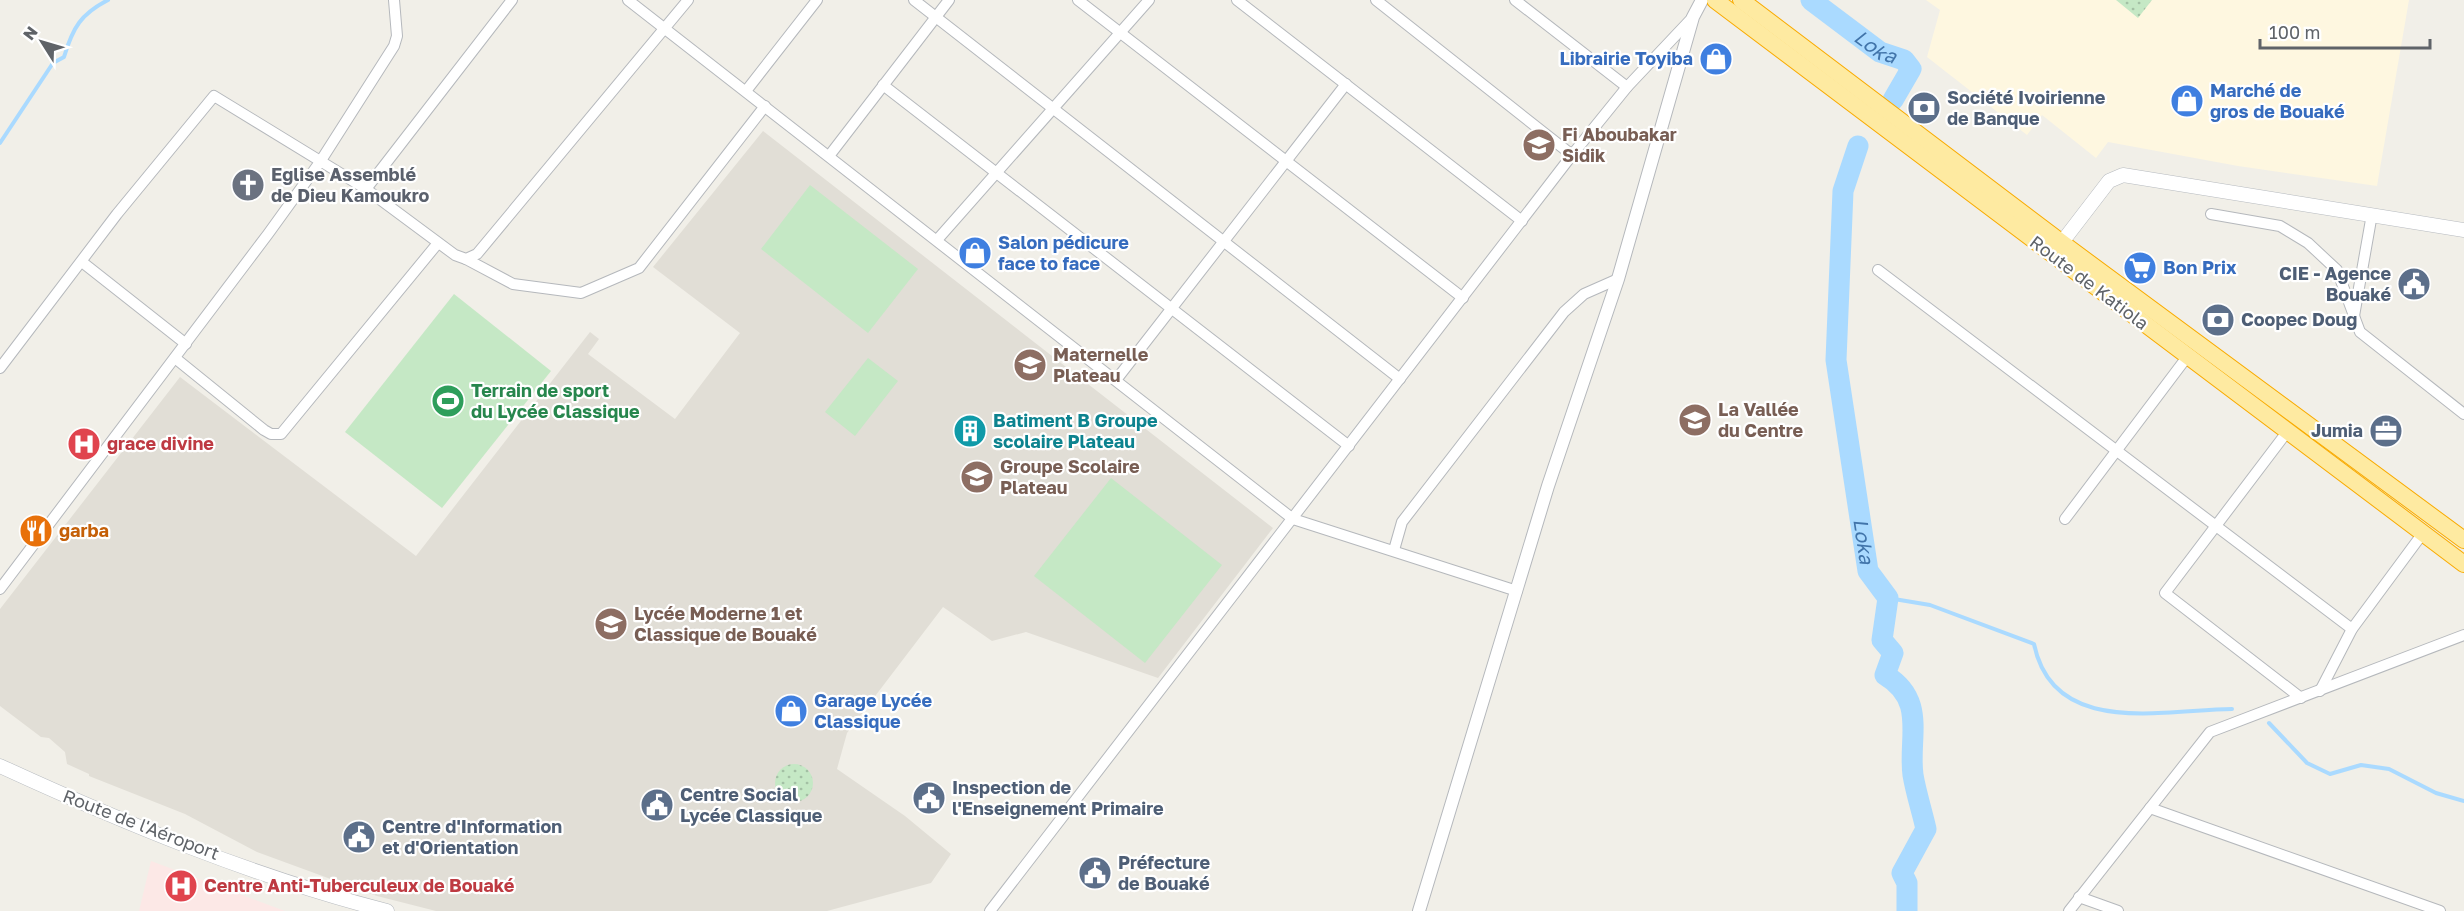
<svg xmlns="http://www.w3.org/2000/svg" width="2464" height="911" viewBox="0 0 2464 911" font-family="'Golos Text',sans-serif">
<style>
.commercial{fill:#fef7e0}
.education{fill:#e1ded6}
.medical{fill:#fce8e6}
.green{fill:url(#green-dots)}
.pitch{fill:#c5e8c5}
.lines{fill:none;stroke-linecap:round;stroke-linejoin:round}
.stream{stroke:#aadaff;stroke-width:4}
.river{stroke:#aadaff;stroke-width:21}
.minor-casing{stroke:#b5b8bc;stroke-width:12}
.tertiary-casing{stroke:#b5b8bc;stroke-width:14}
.secondary-casing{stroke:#b6babf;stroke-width:15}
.trunk-casing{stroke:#f9ab00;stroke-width:18}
.minor{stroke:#fff;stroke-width:10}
.tertiary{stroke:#fff;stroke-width:12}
.secondary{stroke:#fff;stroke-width:14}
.trunk{stroke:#feeaa1;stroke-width:16}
.labels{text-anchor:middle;stroke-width:4.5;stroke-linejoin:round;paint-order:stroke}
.shop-label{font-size:18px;font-weight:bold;fill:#366cbe;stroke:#fff;text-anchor:start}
.service-label{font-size:18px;font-weight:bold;fill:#4e5e75;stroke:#fff;text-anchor:start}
.education-label{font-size:18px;font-weight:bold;fill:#785e54;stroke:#fff;text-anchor:start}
.worship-label{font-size:18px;font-weight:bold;fill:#5b616d;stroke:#fff;text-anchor:start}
.street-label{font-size:18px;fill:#5f6368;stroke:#fff}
.leisure-label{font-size:18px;font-weight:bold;fill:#27864d;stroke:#fff;text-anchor:start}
.culture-label{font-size:18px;font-weight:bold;fill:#0d838f;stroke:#fff;text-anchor:start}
.health-label{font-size:18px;font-weight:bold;fill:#be3a42;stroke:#fff;text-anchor:start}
.food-label{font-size:18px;font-weight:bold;fill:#c56008;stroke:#fff;text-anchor:start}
.water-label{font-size:20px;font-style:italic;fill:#4174aa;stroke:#fff}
</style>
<defs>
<pattern id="green-dots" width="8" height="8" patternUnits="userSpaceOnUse" patternTransform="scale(1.5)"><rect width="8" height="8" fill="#c5e8c5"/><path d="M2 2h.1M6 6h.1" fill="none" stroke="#a3c0a4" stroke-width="1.8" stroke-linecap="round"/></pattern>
</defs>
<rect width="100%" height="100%" fill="#f1efe8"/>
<path class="commercial" d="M1926,0h483l-32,186 -139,-20 -130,-24 -12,16 -54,-43 -15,20 -100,-78 13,-47z"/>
<path class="education" d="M763,131l510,397 -115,150 -132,-46 -34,9 -49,-34 -96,126 -10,36 68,47 46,38 -20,29 -104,28h-391l-59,-15 -120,-44 -72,-38 -96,-38v-2l-22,-10 -2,-12 -16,-14 -8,-1 -41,-31v-97l180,-232 236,179 174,-224 9,7 -11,15 87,65 65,-86 -87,-66z"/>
<path class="medical" d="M151,861l134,50h-146z"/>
<g class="green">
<path d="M2116,0h36l-14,18z"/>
<circle cx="794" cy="783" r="19"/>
</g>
<g class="pitch">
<path d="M810,185l108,84 -50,64 -107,-84z"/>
<path d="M454,294l97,77 -109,137 -97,-76z"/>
<path d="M868,358l30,23 -43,55 -30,-24z"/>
<path d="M1111,478l111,87 -77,98 -111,-87z"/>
</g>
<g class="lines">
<g class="stream">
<path d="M0,143l53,-80 11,-6c9,-30 17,-43 44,-57"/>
<path d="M1888,598l42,7 104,39c19,93 127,66 198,65"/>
<path d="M2269,723l38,40 23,11 31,-9 28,4 47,24 28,8"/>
</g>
<g class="river">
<path id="s1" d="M1811,0l69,52 24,8 7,9 -18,31"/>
<path id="s2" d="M1858,146l-15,45 -7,169 32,211 20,27 -6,42 11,13 -8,22c42,25 23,63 28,100 3,18 9,36 13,54l-24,44 5,10v28"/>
</g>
<g class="minor-casing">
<g id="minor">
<path d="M628,0l665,519 224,72"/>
<path d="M914,0l486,379"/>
<path d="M1078,0l385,298"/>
<path d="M1237,0l285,221"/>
<path d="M1376,0l196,155"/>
<path d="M1515,0l112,87"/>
<path d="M883,85l466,361"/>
<path d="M746,91l71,-91"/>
<path d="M829,156l120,-156"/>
<path d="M366,189l146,-189"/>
<path d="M2211,214l69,12 28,17 29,27 23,62 104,82"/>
<path d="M937,240l212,-240"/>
<path d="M466,259l47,25 68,9 58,-25 126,-162"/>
<path d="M82,262l104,82"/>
<path d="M1878,270l474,359"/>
<path d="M2354,316l18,-102"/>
<path d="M175,358l89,72 7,4h10l157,-191"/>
<path d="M0,368l117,-154 97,-118 152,93 89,66 11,4 11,-5 211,-254"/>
<path d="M1116,380l230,-296"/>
<path d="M2287,432l-122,161 136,105"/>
<path d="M2065,519l122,-162"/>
<path d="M1394,550l8,-28 162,-210 20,-18 34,-15"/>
<path d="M0,589l268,-355 52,-72 74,-116 3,-10 -3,-36"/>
<path d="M2320,691l32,-62 71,-96"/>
<path d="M2150,808l290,103"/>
<path d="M2079,897l39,14"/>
<path d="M990,911l582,-756 55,-68 66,-70"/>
<path d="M2069,911l141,-179 254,-97"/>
</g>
</g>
<g class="tertiary-casing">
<path id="tertiary" d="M1419,911l129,-425 70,-207 75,-262 9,-17"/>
</g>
<g class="secondary-casing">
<g id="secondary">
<path d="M2056,250l53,-69 14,-6 341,55"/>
<path d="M0,766c124,57 254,111 387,145"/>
</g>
</g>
<g class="trunk-casing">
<g id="trunk">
<path d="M1715,0l749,564"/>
<path d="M1741,0l321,243 402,297"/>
</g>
</g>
<use href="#minor" class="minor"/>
<use href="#tertiary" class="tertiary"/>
<use href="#secondary" class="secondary"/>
<use href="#trunk" class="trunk"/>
</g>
<defs>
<g id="shop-disc" transform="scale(1.725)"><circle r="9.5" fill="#3f7fe0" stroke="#fff"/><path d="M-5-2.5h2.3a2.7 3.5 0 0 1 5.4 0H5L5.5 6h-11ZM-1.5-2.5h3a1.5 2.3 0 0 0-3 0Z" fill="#fff"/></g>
<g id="bank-disc" transform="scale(1.725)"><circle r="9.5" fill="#5c6f8a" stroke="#fff"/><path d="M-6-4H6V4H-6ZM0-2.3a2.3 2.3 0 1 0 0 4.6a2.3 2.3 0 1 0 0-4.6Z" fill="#fff"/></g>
<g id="school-disc" transform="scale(1.725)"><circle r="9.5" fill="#8d6e63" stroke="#fff"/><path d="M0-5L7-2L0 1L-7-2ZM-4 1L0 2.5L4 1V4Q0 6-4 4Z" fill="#fff"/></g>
<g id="church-disc" transform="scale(1.725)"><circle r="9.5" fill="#6b7280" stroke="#fff"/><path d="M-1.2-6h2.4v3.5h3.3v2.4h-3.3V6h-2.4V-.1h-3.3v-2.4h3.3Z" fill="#fff"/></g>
<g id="supermarket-disc" transform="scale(1.725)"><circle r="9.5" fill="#3f7fe0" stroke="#fff"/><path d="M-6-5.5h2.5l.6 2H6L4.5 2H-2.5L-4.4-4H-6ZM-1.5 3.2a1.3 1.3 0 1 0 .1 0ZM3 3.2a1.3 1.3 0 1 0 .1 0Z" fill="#fff"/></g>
<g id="civic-disc" transform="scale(1.725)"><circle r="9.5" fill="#5c6f8a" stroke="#fff"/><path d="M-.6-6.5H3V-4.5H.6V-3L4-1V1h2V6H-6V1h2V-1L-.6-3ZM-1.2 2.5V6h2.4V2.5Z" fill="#fff"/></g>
<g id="stadium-disc" transform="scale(1.725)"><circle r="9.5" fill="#2e9e5b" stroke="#fff"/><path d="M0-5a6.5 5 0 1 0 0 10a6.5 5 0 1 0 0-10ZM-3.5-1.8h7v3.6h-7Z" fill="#fff"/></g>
<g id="building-disc" transform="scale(1.725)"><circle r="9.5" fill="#0f9aa8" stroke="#fff"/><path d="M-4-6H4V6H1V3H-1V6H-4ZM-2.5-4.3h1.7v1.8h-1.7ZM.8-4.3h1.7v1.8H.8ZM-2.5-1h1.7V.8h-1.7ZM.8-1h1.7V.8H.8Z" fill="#fff"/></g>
<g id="office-disc" transform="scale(1.725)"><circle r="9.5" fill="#5c6f8a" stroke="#fff"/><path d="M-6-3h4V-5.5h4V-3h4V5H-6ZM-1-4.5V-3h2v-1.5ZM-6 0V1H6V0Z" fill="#fff"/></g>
<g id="hospital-disc" transform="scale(1.725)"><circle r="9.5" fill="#e0444e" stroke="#fff"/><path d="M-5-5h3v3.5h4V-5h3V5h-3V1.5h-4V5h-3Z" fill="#fff"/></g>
<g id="restaurant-disc" transform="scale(1.725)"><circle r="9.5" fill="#e8710a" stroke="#fff"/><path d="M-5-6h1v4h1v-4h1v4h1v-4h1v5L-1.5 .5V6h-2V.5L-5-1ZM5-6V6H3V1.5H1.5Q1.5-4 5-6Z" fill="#fff"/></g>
</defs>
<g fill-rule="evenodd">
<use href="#shop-disc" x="1716" y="59"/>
<use href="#shop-disc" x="2187" y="101"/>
<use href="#bank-disc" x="1924" y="108"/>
<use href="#school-disc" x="1539" y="145"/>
<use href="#church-disc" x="248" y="185"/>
<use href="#shop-disc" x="975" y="253"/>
<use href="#supermarket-disc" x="2140" y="268"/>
<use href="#civic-disc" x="2414" y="284"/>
<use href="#bank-disc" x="2218" y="320"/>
<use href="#school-disc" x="1030" y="365"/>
<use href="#stadium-disc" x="448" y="401"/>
<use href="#school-disc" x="1695" y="420"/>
<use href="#building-disc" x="970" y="431"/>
<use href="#office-disc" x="2386" y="431"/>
<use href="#hospital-disc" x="84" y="444"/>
<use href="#school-disc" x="977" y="477"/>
<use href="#restaurant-disc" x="36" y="531"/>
<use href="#school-disc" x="611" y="624"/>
<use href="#shop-disc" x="791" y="711"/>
<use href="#civic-disc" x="929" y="798"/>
<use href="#civic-disc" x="657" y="805"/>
<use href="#civic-disc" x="359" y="837"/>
<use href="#civic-disc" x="1095" y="873"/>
<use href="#hospital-disc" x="181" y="886"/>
</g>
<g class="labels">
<g class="shop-label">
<text x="1693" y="65" text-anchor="end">Librairie Toyiba</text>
<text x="2210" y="97">Marché de<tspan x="2210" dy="21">gros de Bouaké</tspan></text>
<text x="998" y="249">Salon pédicure<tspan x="998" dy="21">face to face</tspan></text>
<text x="2163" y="274">Bon Prix</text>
<text x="814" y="707">Garage Lycée<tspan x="814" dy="21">Classique</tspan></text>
</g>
<g class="service-label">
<text x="1947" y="104">Société Ivoirienne<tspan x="1947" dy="21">de Banque</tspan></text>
<text x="2391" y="280" text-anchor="end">CIE - Agence<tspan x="2391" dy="21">Bouaké</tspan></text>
<text x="2241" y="326">Coopec Doug</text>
<text x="2363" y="437" text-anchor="end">Jumia</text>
<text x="952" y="794">Inspection de<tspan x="952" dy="21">l'Enseignement Primaire</tspan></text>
<text x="680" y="801">Centre Social<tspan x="680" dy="21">Lycée Classique</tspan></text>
<text x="382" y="833">Centre d'Information<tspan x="382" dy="21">et d'Orientation</tspan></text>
<text x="1118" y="869">Préfecture<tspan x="1118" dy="21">de Bouaké</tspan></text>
</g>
<g class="education-label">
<text x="1562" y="141">Fi Aboubakar<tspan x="1562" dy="21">Sidik</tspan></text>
<text x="1053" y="361">Maternelle<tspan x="1053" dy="21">Plateau</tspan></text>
<text x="1718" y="416">La Vallée<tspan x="1718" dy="21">du Centre</tspan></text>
<text x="1000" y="473">Groupe Scolaire<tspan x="1000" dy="21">Plateau</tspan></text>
<text x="634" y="620">Lycée Moderne 1 et<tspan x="634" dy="21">Classique de Bouaké</tspan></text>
</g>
<g class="worship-label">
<text x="271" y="181">Eglise Assemblé<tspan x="271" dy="21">de Dieu Kamoukro</tspan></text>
</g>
<g class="street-label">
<text transform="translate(2089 283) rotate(37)" y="6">Route de Katiola</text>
<text transform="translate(141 825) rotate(21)" y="6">Route de l'Aéroport</text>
</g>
<g class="leisure-label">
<text x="471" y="397">Terrain de sport<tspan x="471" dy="21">du Lycée Classique</tspan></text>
</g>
<g class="culture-label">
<text x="993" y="427">Batiment B Groupe<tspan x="993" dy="21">scolaire Plateau</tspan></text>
</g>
<g class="health-label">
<text x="107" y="450">grace divine</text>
<text x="204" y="892">Centre Anti-Tuberculeux de Bouaké</text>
</g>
<g class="food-label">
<text x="59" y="537">garba</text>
</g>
<g class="water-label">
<text dy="7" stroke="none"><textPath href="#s1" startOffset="80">Loka</textPath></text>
<text dy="7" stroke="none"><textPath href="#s2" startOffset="400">Loka</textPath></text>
</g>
</g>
<g transform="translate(42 42) rotate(307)" stroke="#ffffff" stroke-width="4.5" paint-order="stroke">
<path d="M0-4.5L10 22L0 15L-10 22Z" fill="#5f6368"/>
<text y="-9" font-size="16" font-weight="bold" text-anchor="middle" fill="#5f6368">N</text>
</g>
<path d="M2260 39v9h170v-9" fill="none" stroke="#5f6368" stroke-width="3"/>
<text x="2269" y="39" font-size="18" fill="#5f6368" stroke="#ffffff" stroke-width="4.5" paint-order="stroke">100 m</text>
</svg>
